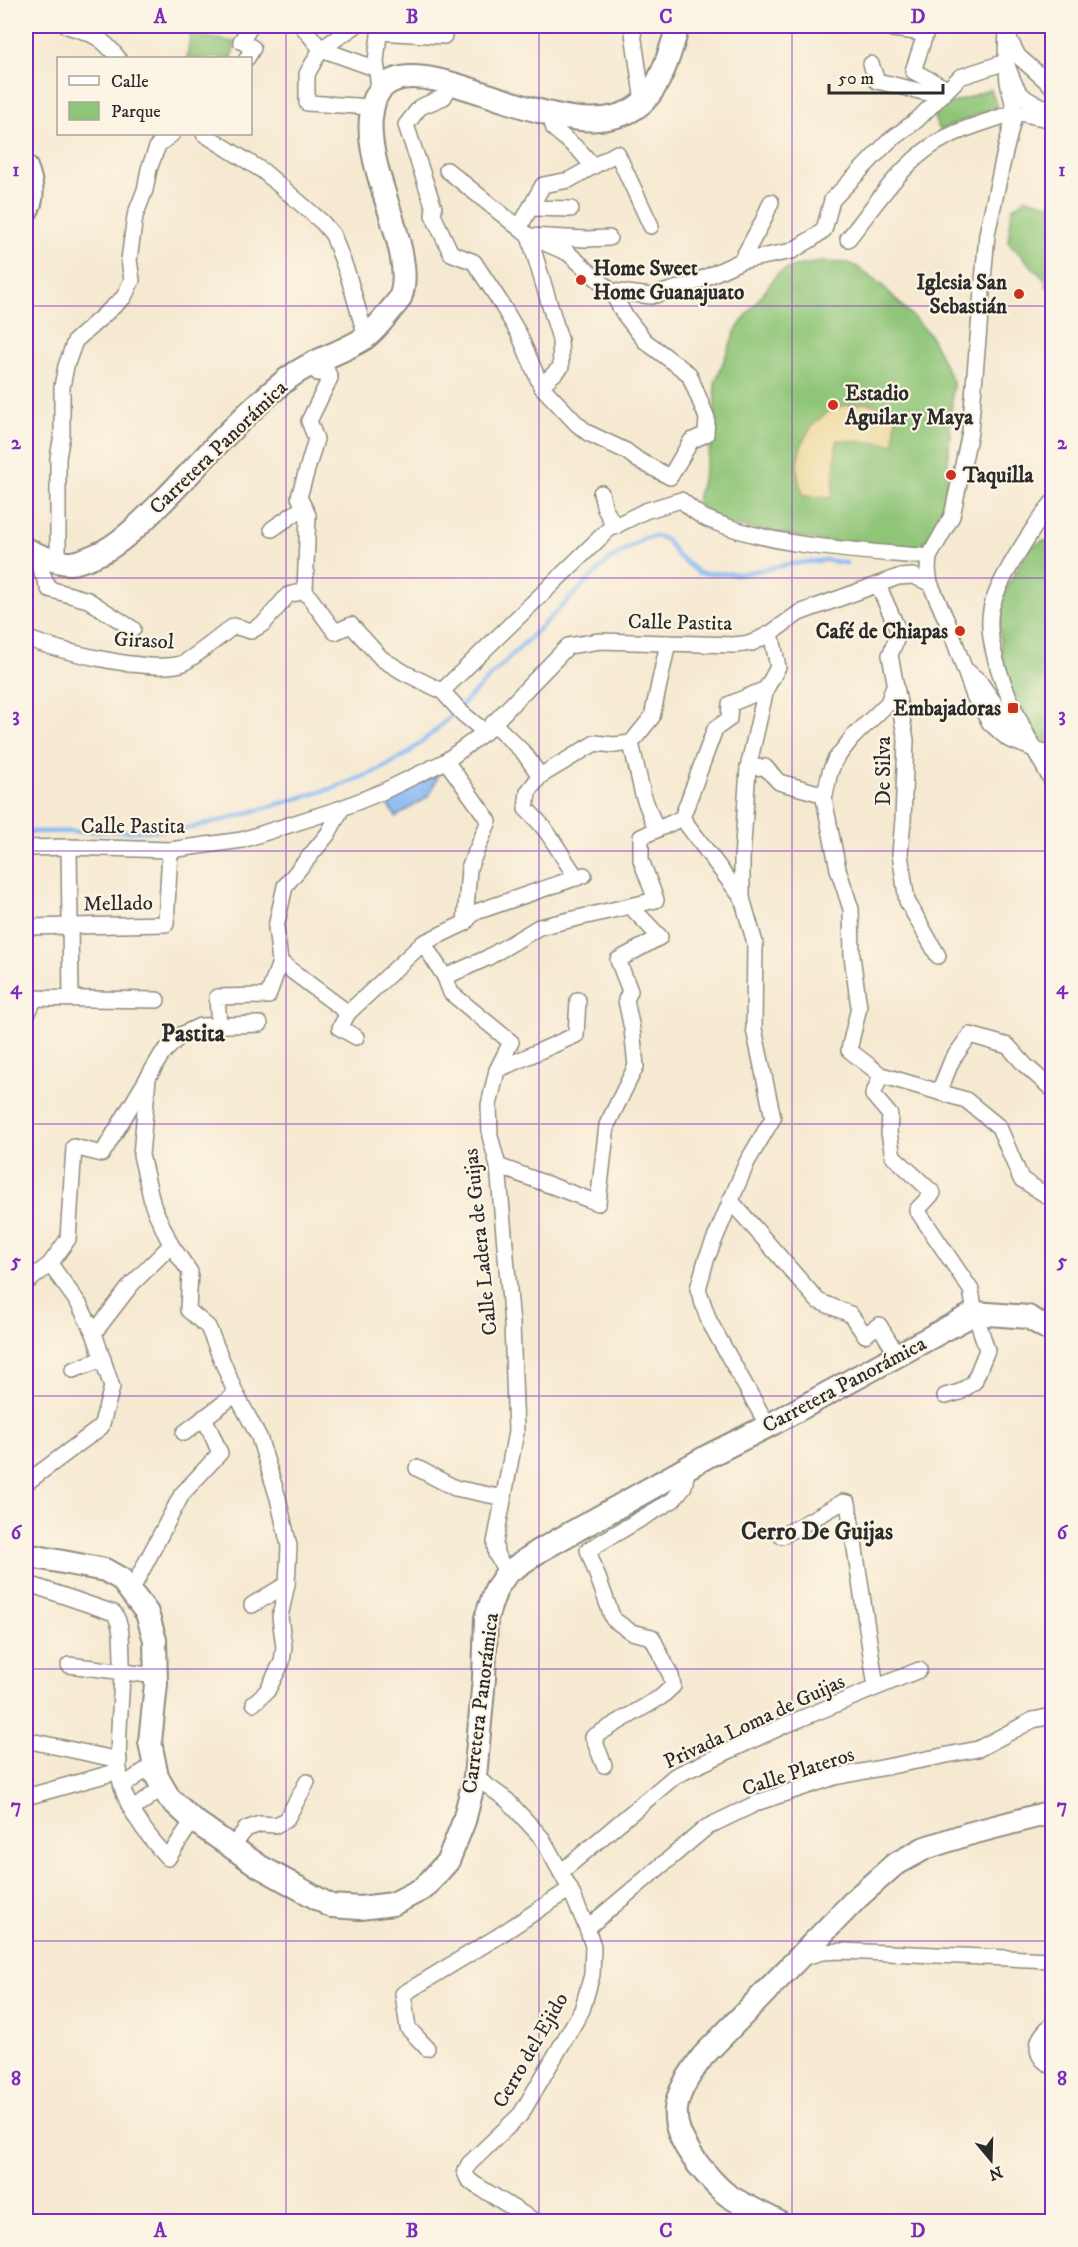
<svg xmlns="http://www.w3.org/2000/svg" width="1078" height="2247" viewBox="0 0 1078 2247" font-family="'IM FELL DW Pica',serif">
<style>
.green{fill:#8ec577;stroke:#5c7851;stroke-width:1.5}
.sand{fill:#eeda9e;stroke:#8c8264;stroke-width:1.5}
.water{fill:#86b9f3;stroke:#58728f;stroke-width:1.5}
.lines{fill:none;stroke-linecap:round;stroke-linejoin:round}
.stream{stroke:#86b9f3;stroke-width:4.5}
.street-casing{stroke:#908a7e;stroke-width:18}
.secondary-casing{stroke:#908a7e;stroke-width:26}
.street{stroke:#fff;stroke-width:15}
.secondary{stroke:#fff;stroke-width:22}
.grid{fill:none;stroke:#7b2cbf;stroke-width:1.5;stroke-opacity:0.55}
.poi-dot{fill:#c8321e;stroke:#fcf5e5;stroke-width:2}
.labels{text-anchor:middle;stroke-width:4.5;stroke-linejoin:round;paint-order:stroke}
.poi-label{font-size:21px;font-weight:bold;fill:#2b2b2b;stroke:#fcf5e5;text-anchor:start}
.street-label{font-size:21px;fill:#2b2b2b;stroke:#fcf5e5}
.quarter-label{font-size:24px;font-weight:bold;fill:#2b2b2b;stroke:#fcf5e5}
.neatline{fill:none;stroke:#7b2cbf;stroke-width:2}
.grid-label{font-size:20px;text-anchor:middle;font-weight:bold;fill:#7b2cbf}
</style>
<rect width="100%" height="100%" fill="#fcf5e5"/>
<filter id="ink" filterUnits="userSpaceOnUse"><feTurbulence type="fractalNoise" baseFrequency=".0167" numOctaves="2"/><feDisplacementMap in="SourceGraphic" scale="12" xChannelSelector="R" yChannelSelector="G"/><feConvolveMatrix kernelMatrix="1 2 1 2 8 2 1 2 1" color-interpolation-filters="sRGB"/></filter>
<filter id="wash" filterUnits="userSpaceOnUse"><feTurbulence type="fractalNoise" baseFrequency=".008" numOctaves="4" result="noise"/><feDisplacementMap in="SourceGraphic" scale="24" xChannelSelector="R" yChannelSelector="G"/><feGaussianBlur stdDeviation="1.35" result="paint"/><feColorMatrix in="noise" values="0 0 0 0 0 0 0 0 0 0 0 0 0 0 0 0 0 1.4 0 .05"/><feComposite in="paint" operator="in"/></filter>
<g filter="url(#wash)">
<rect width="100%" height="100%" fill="#f6e9d1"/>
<g class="green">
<path d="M190,35l45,7 -3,16h-45z"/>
<path d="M991,89l6,18 -57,23 -9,-19z"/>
<path d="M1026,198l26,7v86l-6,-5 1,-4 -39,-40 4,-33z"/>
<path d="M822,262l27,1 8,4 27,20 46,48 23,47 -8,128 -24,40 -63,-3 -139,-24 -10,-12 -13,-7 19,-76v-45l21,-53 42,-57 17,-7z"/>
<path d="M1042,541h10v209l-9,-4 -11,-11 -29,-68 -5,-56 3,-14 29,-50z"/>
</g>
<path class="sand" d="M867,403l17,4 12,7 -2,30 -57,-4 -5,58 -28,-2c-16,-34 -1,-75 35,-89 9,-3 18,-3 28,-4z"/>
<path class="water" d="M439,774l-10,22 -33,21 -13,-19z"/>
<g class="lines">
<path class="stream" d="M26,832l123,-1 40,-3 35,-8 110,-32 43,-17 30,-17 29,-24 173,-170 36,-22 11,-2 11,4 10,15 22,18 41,1 51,-10 34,-4 21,3"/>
</g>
</g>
<g filter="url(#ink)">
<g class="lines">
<g class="street-casing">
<g id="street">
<path d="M67,26c25,7 35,11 51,32"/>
<path d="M302,26l19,23 56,20"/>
<path d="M355,26l-34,23 -14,25v29l65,4"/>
<path d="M632,26l11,76"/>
<path d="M889,26l4,3 31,4"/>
<path d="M928,26l-15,45 34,18"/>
<path d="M1007,26l-1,31 2,25 7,30 -11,44 -17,78 -17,198 -18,84 -23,41 -1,12 2,14 19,43 25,70 16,27 18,16 44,17"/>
<path d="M379,32l65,4"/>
<path d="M1007,35l11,21 34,30"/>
<path d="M247,58l6,-10 -12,-7 10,-15"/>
<path d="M871,64l6,17 63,15"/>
<path d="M379,91l-3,-30 4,-35"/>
<path d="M1015,112l37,8"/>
<path d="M549,114l5,15 26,22 13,15"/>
<path d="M204,134l59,37 59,51 11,13 15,40 18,62"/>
<path d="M447,170l82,66 39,17 43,38 13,23 21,27 44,33 18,44 -1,16 -15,7 -21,36 -32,-17 -12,-9 -38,-18 -11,-9 -36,-38 -22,-52 -20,-34 -25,-38 -23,-9 -18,-38 1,-7 -28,-83 14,-18 24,-10 7,-14"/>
<path d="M530,208l41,1"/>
<path d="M519,228l24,-43 26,-5 48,-27 34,73"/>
<path d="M848,239c25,-31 51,-72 85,-94 24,-16 55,-23 82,-33"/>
<path d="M741,261l22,-40 8,-19"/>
<path d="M611,291l40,5 38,-11 52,-24 51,-10 21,-13 11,-8 8,-30 57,-59 28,-21 43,-43 46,-15c10,30 15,40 46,47"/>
<path d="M312,365l6,8 9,-2 3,7 -21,43 7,18 -17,58 9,18 -3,76 30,41 16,-7 31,34 23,14 37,18 21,23 22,18"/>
<path d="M541,386l20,-19 -1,-28 -31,-103 57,3 23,-1"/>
<path d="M601,493l4,16 10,18"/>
<path d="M1052,503c-18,23 -56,80 -61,107 -9,47 38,131 61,171"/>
<path d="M272,529l32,-22"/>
<path d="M34,554l15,35 39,11 45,29"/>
<path d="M58,560v-102l4,-23v-48l4,-21 9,-25 49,-44 8,-17 -3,-20 6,-44 10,-26 4,-21 9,-24 14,-11"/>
<path d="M878,585l21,47 -9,23 16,85 -3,80 -3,34 7,47 31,55"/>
<path d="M26,638c33,13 121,35 155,26 9,-3 43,-31 53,-38l17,5 13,-8 24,-28 17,-4"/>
<path d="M966,670l13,11 40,57"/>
<path d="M895,682l-7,21 -36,35 -17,22 -5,12 -6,27 14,70 13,40 1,47 7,51 -10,43 32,25 85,25 33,27 22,52 31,20"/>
<path d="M442,691l167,-162 36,-18 36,-11c8,6 16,15 26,19 68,29 149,31 222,38"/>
<path d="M493,723l31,30 16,23"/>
<path d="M631,743l12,52 13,34"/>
<path d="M446,761l43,60 -20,47 -4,55"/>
<path d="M748,768l17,-1 14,15 46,13"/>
<path d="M682,818l60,80"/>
<path d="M69,847l2,150"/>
<path d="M26,848l43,-1 101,3 72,-10 100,-32 42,-17 62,-30 39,-29 83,-86 32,-5 133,4 19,-2 19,-10 28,-20 99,-36 15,-1 17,7"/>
<path d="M577,878c-17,-24 -28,-49 -51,-69l2,-17 12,-16 55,-33 19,2 17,-2 21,-26 16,-74"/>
<path d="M26,927l140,-3 4,-74"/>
<path d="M423,943l22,34 6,16 60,49 -14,28 -8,35 1,31 8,30 14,158 4,108 -21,111 1,11 11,19"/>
<path d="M280,962l68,51"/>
<path d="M445,977l42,-19 52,-31 117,-27 -15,-40v-23l41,-19 33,-89 14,-10 1,-15 36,-15"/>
<path d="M26,998l131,2"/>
<path d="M26,1017l9,-19"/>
<path d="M219,1026l-2,-29 51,-1 12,-34 -4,-35 9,-41 43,-52 14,-26"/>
<path d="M356,1037l-16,-9 8,-15 75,-70 42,-20 8,-10 111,-38"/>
<path d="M497,1070l79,-35 2,-35"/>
<path d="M881,1075l-8,20 17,20 -1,18 4,23 40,37 -16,17 54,80 4,23 12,37 -13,32 -14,10 -15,4"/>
<path d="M148,1078l-7,77 12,51 18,39 19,27 -2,38 20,17 28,67 23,43 19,61 11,48 -2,38 -7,33 4,30 -2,15 -15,29 -13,12"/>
<path d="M939,1092l13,-32 18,-25 38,11 17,19 27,24"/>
<path d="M498,1166l100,37 9,-78 29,-59 -4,-37 -6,-29 4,-9 -12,-31 42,-23 -30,-31"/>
<path d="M730,1200l88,101 32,13 15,21 14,-10 19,31"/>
<path d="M26,1283l24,-19 18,-25 6,-92 28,7 60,-100 19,-19 19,-9 60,-2"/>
<path d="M94,1333l37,-48 40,-40"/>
<path d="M73,1370l30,-11"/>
<path d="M768,1426l-59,-105 -11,-32 8,-29 41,-98 26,-44 -19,-89 1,-86 -13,-45v-39l6,-91 18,-79 12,-22 -7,-34"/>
<path d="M184,1433l52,-39"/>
<path d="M417,1468l38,20 49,10"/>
<path d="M26,1483l75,-56 11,-40 -18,-54 -15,-29 -29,-40"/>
<path d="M782,1536l61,-34 5,1 28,184"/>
<path d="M26,1583l88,30c9,13 7,30 8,45 1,36 -6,77 -3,112 2,32 28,66 49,88l25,-38"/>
<path d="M131,1591l51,-97 38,-41 -16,-36"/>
<path d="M252,1605l35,-21"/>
<path d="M69,1665l87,11"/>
<path d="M26,1740l93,20"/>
<path d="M604,1765l-11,-28 68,-40 12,-11 -2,-10 -19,-39 -21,-5 -18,-13 -25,-69 85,-50 11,-14 4,-19"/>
<path d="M475,1777l32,23 35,38 28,51 17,39 6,18 -1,29 -10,35 -61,104 -52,50 -4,8 3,7 6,5 62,38"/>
<path d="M123,1786l31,-22"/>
<path d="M26,1797l93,-26"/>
<path d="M132,1810l31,-23"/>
<path d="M232,1847l14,-18 14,-5 16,1 10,-5 21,-38"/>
<path d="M561,1872l114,-96 108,-50 136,-56"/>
<path d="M587,1928l120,-101 52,-25 76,-25 143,-28 55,-29 19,-4"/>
<path d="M802,1958l20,-6 19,-1 211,9"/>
<path d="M1052,2025c-16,12 -21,30 0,41"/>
<path d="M427,2048l-19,-20 -5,-34 94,-57 73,-48"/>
</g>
</g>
<g class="secondary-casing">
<g id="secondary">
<path d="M26,167c6,15 9,31 0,45"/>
<path d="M26,549c9,5 33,15 44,14 8,0 19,-5 26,-8 23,-9 51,-38 69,-56 39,-40 77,-84 121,-119 23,-19 54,-26 79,-42 9,-7 18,-18 25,-27 3,-4 8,-9 10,-13 18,-43 -35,-126 -29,-180 1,-8 2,-18 7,-25 38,-60 196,72 265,9 19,-18 28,-53 35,-76"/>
<path d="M26,1555l79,15 16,9 26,34 8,27 1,44 -6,58 7,35 12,21 24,22 66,46 72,40 29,2 33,-4 31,-16 24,-27 16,-40 11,-44 9,-99 2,-60 10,-29 11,-16 32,-22 169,-95 60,-30 207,-113 53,4 24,14"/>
<path d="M778,2222c-16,-9 -34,-16 -49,-26 -12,-8 -23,-22 -32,-33 -33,-44 -25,-65 6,-107l155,-159 36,-32 31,-17 43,-14 84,-22"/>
</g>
</g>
<use href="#street" class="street"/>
<use href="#secondary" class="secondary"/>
</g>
</g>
<path class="grid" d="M286,26v2196M539,26v2196M792,26v2196M26,306h1026M26,578h1026M26,851h1026M26,1124h1026M26,1396h1026M26,1669h1026M26,1941h1026"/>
<g class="poi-dot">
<circle cx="581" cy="280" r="6"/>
<circle cx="1019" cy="294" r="6"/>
<circle cx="833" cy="405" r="6"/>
<circle cx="951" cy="475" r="6"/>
<circle cx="960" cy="631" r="6"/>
<rect x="1007" y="702" width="12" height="12" rx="3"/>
</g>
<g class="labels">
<g class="poi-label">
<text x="593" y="275">Home Sweet<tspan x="593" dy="24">Home Guanajuato</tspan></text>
<text x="1007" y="289" text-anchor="end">Iglesia San<tspan x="1007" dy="24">Sebastián</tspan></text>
<text x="845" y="400">Estadio<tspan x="845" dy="24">Aguilar y Maya</tspan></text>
<text x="963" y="482">Taquilla</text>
<text x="948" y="638" text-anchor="end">Café de Chiapas</text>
<text x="1001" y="715" text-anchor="end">Embajadoras</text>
</g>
<g class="street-label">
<text transform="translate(218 447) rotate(-44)" y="7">Carretera Panorámica</text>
<text transform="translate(680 622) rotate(1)" y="7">Calle Pastita</text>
<text transform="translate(144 640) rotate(3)" y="7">Girasol</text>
<text transform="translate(883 771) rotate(-90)" y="7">De Silva</text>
<text x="133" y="833">Calle Pastita</text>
<text transform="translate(118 903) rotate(-1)" y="7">Mellado</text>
<text transform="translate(480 1242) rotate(-96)" y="7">Calle Ladera de Guijas</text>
<text transform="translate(844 1384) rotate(-28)" y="7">Carretera Panorámica</text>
<text transform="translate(480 1703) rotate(-83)" y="7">Carretera Panorámica</text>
<text transform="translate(754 1721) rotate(-25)" y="7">Privada Loma de Guijas</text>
<text transform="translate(798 1771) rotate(-18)" y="7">Calle Plateros</text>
<text transform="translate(530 2050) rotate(-60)" y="7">Cerro del Ejido</text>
</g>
<g class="quarter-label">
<text x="193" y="1041">Pastita</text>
<text x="817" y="1539">Cerro De Guijas</text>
</g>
</g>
<rect width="1078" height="2247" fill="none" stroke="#fcf5e5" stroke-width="66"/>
<rect x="57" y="57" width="195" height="78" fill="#fcf5e5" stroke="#a8a49b" stroke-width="1.5"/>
<rect x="69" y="76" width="30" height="9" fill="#ffffff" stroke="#a8a49b" stroke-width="1.5"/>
<text x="111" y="87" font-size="18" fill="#2b2b2b">Calle</text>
<rect x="69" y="102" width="30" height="18" fill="#8ec577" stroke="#a8a49b" stroke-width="1.5"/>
<text x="111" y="117" font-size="18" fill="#2b2b2b">Parque</text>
<g transform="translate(991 2160) rotate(161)" stroke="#fcf5e5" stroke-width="4.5" paint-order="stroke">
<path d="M0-4.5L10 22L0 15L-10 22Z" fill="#2b2b2b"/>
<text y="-9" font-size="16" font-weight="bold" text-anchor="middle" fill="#2b2b2b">N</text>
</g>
<path d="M829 84v9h114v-9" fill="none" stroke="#2b2b2b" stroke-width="3"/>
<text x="838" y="84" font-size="18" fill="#2b2b2b" stroke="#fcf5e5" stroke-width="4.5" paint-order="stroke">50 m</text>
<rect x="33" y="33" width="1012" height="2181" class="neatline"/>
<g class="grid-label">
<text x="160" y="23">A</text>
<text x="412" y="23">B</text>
<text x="666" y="23">C</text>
<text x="918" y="23">D</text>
<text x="16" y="176">1</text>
<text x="1062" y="176">1</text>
<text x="16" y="449">2</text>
<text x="1062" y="449">2</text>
<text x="16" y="721">3</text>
<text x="1062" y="721">3</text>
<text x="16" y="994">4</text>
<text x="1062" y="994">4</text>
<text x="16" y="1267">5</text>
<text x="1062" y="1267">5</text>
<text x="16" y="1539">6</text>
<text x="1062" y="1539">6</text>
<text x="16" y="1812">7</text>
<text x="1062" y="1812">7</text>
<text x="16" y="2085">8</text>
<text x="1062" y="2085">8</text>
<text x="160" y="2237">A</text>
<text x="412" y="2237">B</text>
<text x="666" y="2237">C</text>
<text x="918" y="2237">D</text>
</g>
</svg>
